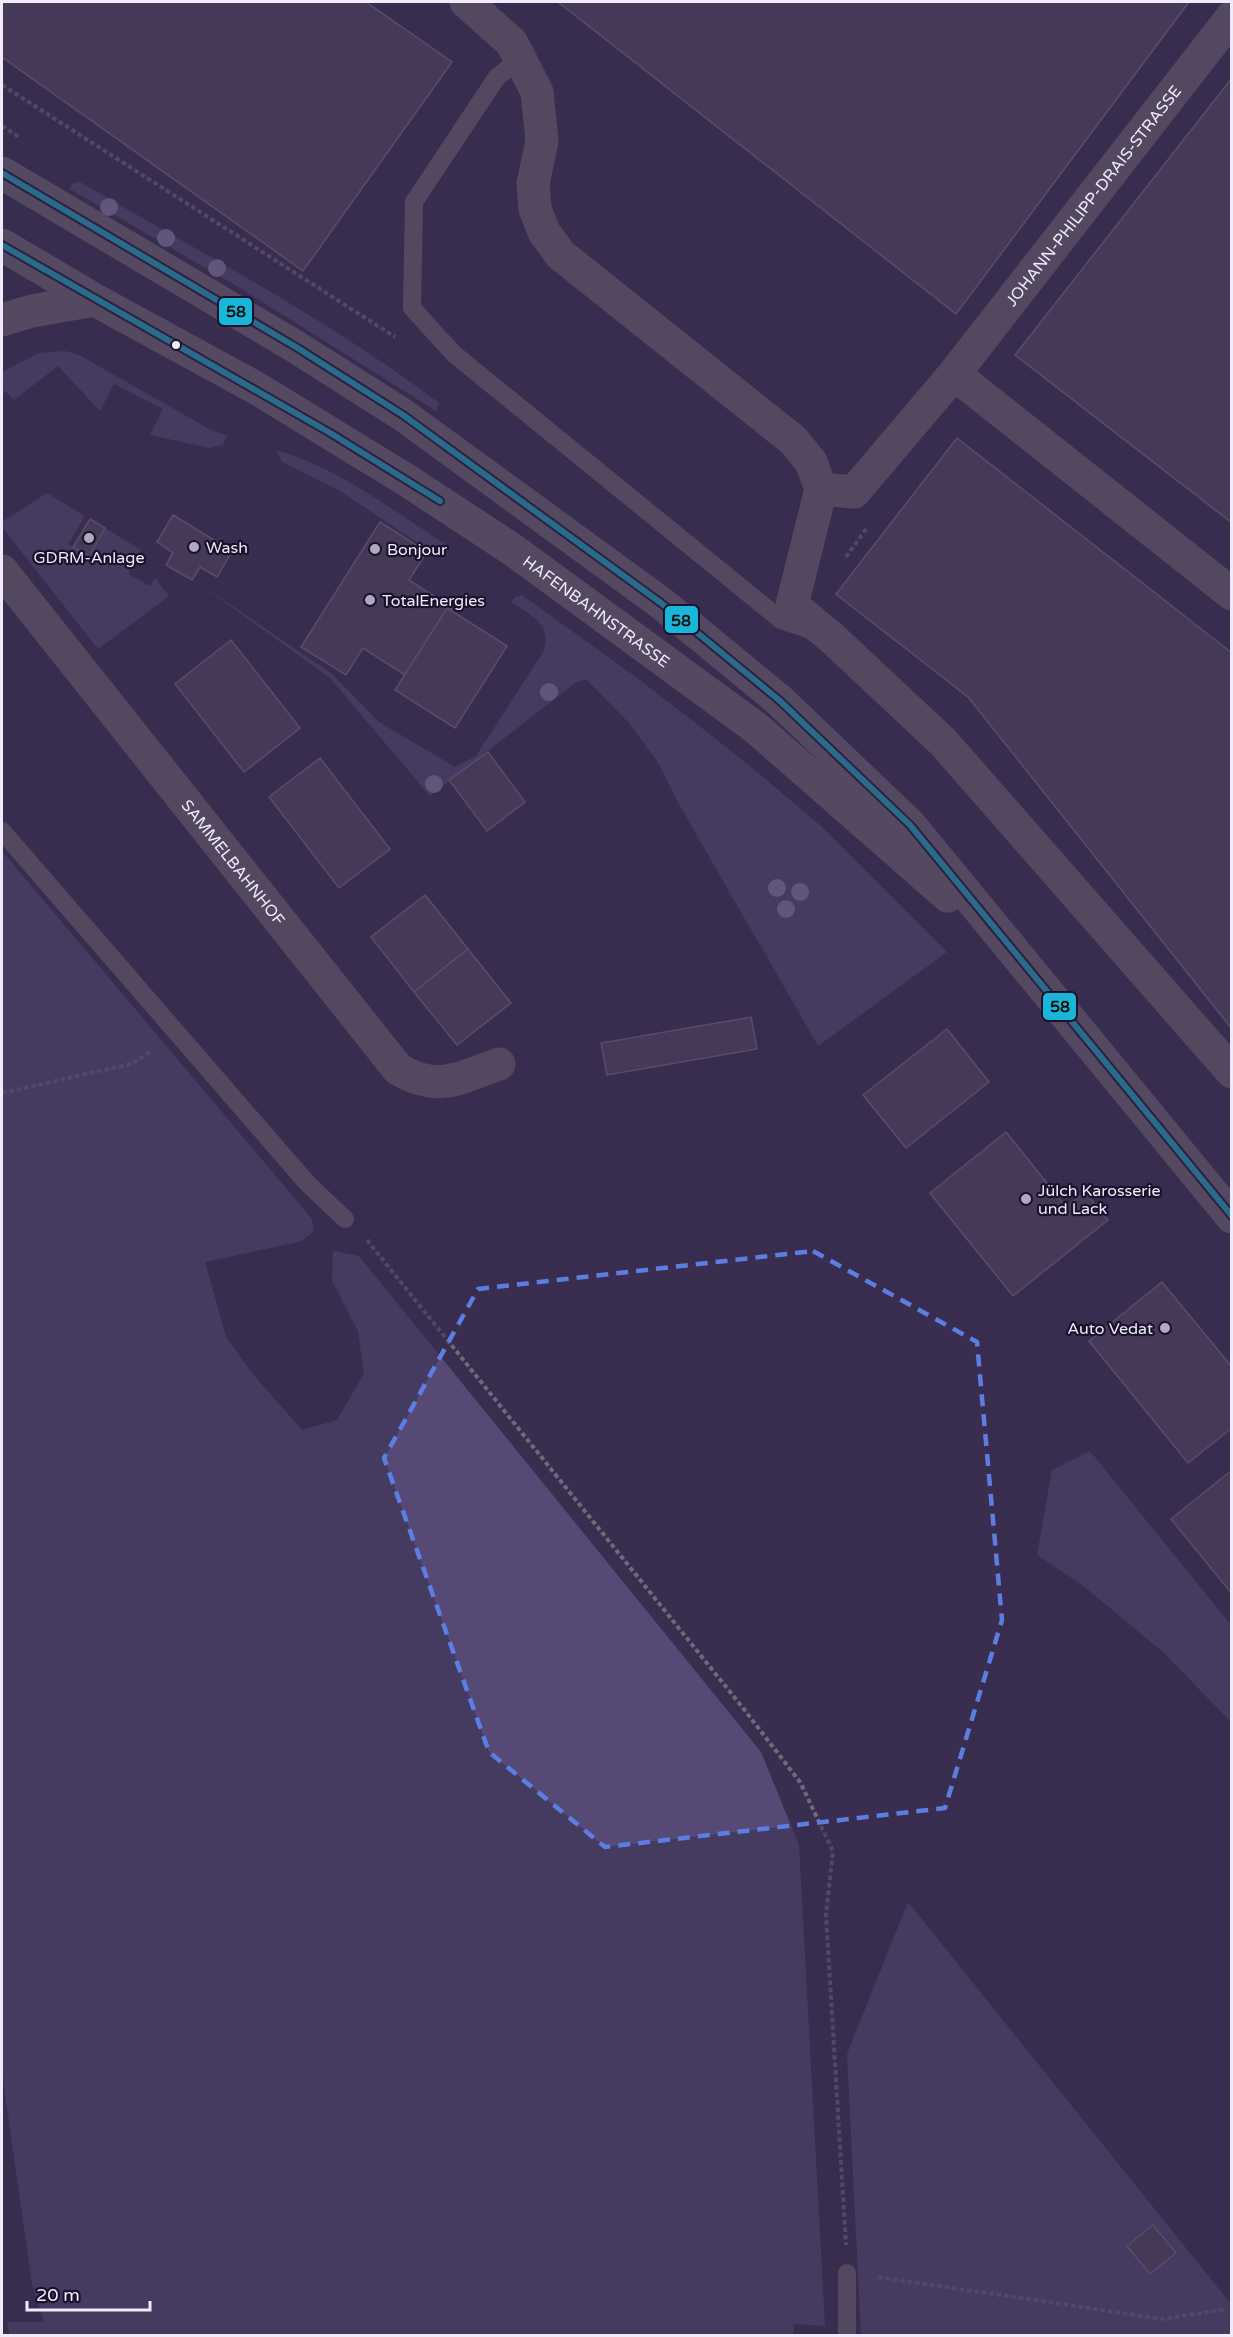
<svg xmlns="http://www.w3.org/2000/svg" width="1233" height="2337" viewBox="0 0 1233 2337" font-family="'Varela Round',sans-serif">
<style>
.green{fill:#564976}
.building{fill:#564862;stroke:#7f728d;stroke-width:1.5}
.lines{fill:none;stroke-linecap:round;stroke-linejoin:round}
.path{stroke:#726978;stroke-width:4;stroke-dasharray:4.5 3;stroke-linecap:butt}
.service{stroke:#746974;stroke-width:18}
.minor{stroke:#746974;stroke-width:33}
.secondary{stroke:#796a7a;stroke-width:33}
.bus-1-casing{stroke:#1a122c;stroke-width:10}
.bus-1{stroke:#1ab6d8;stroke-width:6}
.tree{fill:#9085af}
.marked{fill:none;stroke:#5c7de2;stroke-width:4.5;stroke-dasharray:12 8;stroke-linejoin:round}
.bus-dot{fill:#eeebfa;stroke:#1a122c;stroke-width:2}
.poi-dot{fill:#afa9be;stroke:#1a122c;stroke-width:2}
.labels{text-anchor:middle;stroke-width:4.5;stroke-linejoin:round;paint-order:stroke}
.street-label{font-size:16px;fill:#eeebfa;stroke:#1a122c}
.poi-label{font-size:16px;fill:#eeebfa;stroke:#1a122c;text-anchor:start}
.line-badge{stroke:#1a122c;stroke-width:2}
.pale-badge-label{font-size:16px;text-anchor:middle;font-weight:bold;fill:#111}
</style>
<rect width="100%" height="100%" fill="#392e4f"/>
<g class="green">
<path d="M78,181c122,71 248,137 361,222l-3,8 -191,-120 -175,-102 2,-5z"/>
<path d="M65,351l14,4 132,75 17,6 -6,9 -12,3 -60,-13 13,-26 -49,-25 -14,27 -42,-45 -44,34 -8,-9 -4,4v-23l37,-19z"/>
<path d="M276,450c63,18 116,60 171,95l-11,10 -96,-64 -58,-29z"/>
<path d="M47,493l38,23 -17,28 21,11 16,-27 36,22 -13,24 22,12 5,-8 14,18 -71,53 -96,-122v-5z"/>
<path d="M193,579l139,95 47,48 76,45 21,-11 67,-104c10,-27 -12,-37 -32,-50l4,-5 7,-2 118,85 99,77 82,69 126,126 -129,94 -142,-247 -17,-35 -29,-40 -44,-45 -11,4 -145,113 -100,-118z"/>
<path d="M2,851l310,368 2,12 -12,10 -97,21 21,75 26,36 50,57 35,-10 27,-46 -6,-43 -26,-50 1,-30 26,5 402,496 38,93 26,481 -31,-2 -1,12 -783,-1 -3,-13h37l-12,-38 -30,-212z"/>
<path d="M1090,1451l141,174v97l-68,-70 -82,-68 -44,-29 15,-85z"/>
<path d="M908,1902l323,402v31h-370l-14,-281z"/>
</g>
<g class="building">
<path d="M2,2h364l86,60 -149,209 -301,-214z"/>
<path d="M558,2h631l-233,312z"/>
<path d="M1232,78v445l-217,-168z"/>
<path d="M957,438l275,215v376l-264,-332 -132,-103z"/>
<path d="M173,515l59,36 -15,26 -17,-10 -8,13 -26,-15 7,-12 -16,-11z"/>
<path d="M90,519l15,9 -16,28 -16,-9z"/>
<path d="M380,522l47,30 -18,28 43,28 -44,69 -45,-29 -17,27 -45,-28z"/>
<path d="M447,608l60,38 -52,82 -60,-38z"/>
<path d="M231,640l69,88 -56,44 -69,-88z"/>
<path d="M488,752l37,50 -38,29 -38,-51z"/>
<path d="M320,758l70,91 -51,39 -70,-91z"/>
<path d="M425,895l43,54 -54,43 -43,-55z"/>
<path d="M468,949l43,54 -54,42 -43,-53z"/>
<path d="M751,1017l6,32 -150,26 -6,-32z"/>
<path d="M947,1029l42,53 -83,66 -43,-53z"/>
<path d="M1006,1132l60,75 19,-15 23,28 -95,76 -83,-103z"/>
<path d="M1162,1282l70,85v61l-44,35 -99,-122z"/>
<path d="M1232,1470v124l-61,-75z"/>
<path d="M1153,2225l23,28 -26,21 -23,-28z"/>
</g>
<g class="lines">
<g class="path">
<path d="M2,85l393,252"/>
<path d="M2,126l17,11"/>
<path d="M846,557l20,-28"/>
<path d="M2,1093l129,-29 22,-14"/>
<path d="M367,1240l376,468 57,74 33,69 -7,64 20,330"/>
<path d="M878,2277l285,42 63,-10"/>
</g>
<g class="service">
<path d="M521,58l-24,19 -83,125 -2,106 42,46 327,266 27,9"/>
<path d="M2,831l305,352 38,36"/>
<path d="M847,2336v-63"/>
</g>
<g class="minor">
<path d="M466,2l46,41 25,49 5,49 -9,43 2,25 9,23 17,23 232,185 18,22 10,27 -29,116 40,33 111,104 289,330"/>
<path d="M954,374l278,220"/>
<path id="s1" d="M821,489l33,3 100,-118 278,-357"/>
<path id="s2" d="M2,571l396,498c39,24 62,9 101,-5"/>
</g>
<g class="secondary">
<path d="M2,173l294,174 107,68 258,188 118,97 131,125 322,392"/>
<path id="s3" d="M2,245l93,55 163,89 150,92 105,69 243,178 192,168"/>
<path d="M2,320l30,-9 63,-11"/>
</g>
<g class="bus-1-casing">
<g id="bus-1">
<path d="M2,173l294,174 107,68 258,188 118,97 131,125 322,391"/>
<path d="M2,245l330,189 108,67"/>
</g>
</g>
<use href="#bus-1" class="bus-1"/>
</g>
<g class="tree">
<circle cx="109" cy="207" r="9"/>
<circle cx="166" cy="238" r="9"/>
<circle cx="217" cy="268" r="9"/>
<circle cx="549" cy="692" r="9"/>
<circle cx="434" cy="784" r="9"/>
<circle cx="777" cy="888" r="9"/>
<circle cx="800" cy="892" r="9"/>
<circle cx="786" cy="909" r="9"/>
</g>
<path d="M0 0H1233V2337H0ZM813,1251l164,91 25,278 -57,188 -340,39 -116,-95 -105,-294 94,-169z" fill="#392e4f" fill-opacity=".55" fill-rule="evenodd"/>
<path class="marked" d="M813,1251l164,91 25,278 -57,188 -340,39 -116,-95 -105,-294 94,-169z"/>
<circle class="bus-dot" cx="176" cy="345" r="5"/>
<g class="poi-dot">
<circle cx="89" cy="538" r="6"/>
<circle cx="194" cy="547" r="6"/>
<circle cx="375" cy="549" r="6"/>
<circle cx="370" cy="600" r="6"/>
<circle cx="1026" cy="1199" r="6"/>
<circle cx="1165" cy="1328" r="6"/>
</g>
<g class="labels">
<g class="street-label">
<text dy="6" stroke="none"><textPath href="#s1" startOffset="414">JOHANN-PHILIPP-DRAIS-STRASSE</textPath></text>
<text dy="6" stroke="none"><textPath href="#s3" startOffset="699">HAFENBAHNSTRASSE</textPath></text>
<text dy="6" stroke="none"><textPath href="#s2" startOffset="372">SAMMELBAHNHOF</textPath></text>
</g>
<g class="poi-label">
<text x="206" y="553">Wash</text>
<text x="387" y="555">Bonjour</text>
<text x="89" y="563" text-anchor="middle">GDRM-Anlage</text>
<text x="382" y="606">TotalEnergies</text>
<text x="1038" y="1196">Jülch Karosserie<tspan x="1038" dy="18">und Lack</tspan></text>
<text x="1153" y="1334" text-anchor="end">Auto Vedat</text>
</g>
</g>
<g class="line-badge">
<rect x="218" y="297" width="35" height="29" rx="6" fill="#1ab6d8"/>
<rect x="664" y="605" width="35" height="29" rx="6" fill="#1ab6d8"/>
<rect x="1042" y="992" width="35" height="29" rx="6" fill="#1ab6d8"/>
</g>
<g class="pale-badge-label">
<text x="236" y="317">58</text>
<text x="681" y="626">58</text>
<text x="1060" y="1012">58</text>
</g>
<rect width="1233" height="2337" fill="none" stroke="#eeebfa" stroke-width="6"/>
<path d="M27 2301v9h123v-9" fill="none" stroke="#eeebfa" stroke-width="3"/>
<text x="36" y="2301" font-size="18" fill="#eeebfa" stroke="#1a122c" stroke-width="4.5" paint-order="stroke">20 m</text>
</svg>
